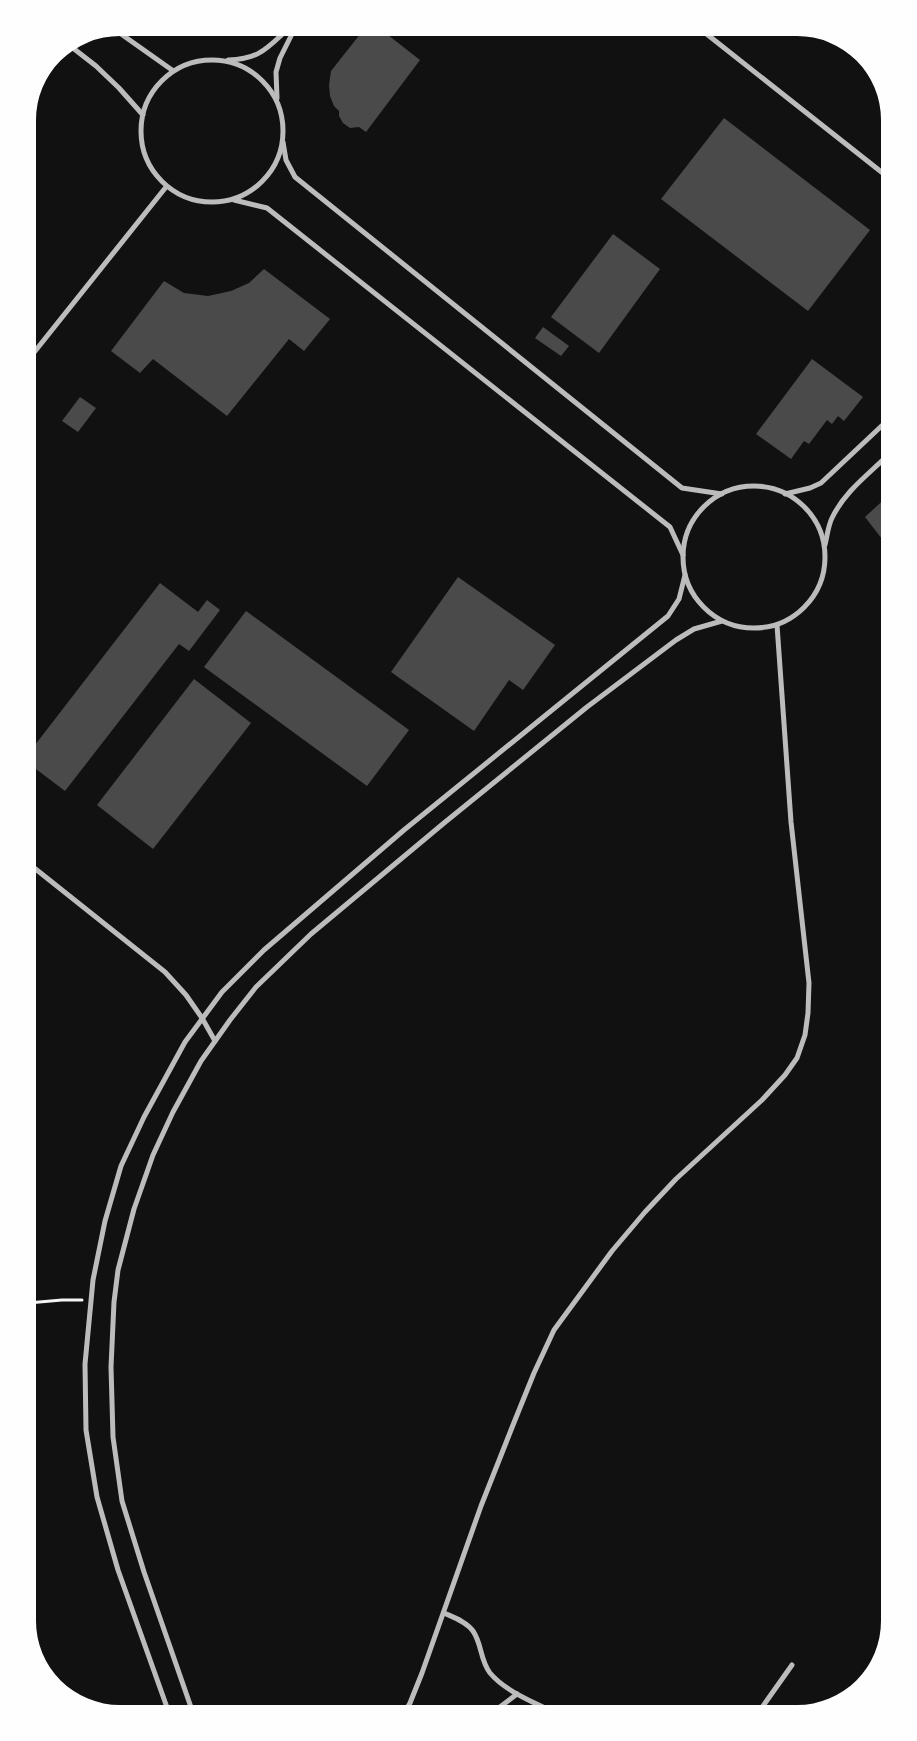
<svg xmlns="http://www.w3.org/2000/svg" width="917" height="1741" viewBox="0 0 917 1741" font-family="Poppins,sans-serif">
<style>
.building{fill:#4a4a4a}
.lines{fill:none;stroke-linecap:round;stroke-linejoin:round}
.path{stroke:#f5f5f5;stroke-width:3}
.minor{stroke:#bcbcbc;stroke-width:5}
</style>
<rect width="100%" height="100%" fill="#111"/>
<g class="building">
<path d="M365,28h14l41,32 -54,72 -7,-5 -9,1 -7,-5 -4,-7v-5l-5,-5 -4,-10 -1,-11 2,-14z"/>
<path d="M724,118l146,112 -62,81 -147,-112z"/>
<path d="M613,234l47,35 -61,84 -48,-36z"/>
<path d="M264,269l66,50 -26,32 -15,-12 -62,77 -74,-57 -13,14 -29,-22 53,-70 20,12 24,3 23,-5 18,-8z"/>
<path d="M543,327l26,19 -8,10 -26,-18z"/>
<path d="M812,359l51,38 -19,24 -6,-5 -6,8 -5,-4 -18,24 -5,-3 -13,18 -35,-25z"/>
<path d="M80,397l16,11 -18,24 -16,-11z"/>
<path d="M889,495v53l-24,-31z"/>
<path d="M458,577l97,68 -32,45 -14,-10 -35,51 -83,-59z"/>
<path d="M160,583l38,29 9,-12 13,10 -31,41 -10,-7 -114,147 -37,-28v-9z"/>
<path d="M246,611l163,119 -42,56 -163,-119z"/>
<path d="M194,679l57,44 -98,126 -56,-44z"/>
</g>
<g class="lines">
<path class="path" d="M28,1303l34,-3h20"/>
<g class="minor">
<path d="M699,28l190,150"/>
<path d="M114,29l58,41"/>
<path d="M69,45l27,21 23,22 24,27"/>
<circle cx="212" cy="131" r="71"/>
<path d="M228,60c32,-1 39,-12 61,-32"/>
<path d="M277,98l-1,-26 4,-14 15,-30"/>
<path d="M283,142l3,18 9,17 387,311 40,6"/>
<path d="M234,200l33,8 403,319 13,28"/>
<path d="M28,360l138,-173"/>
<circle cx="754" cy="557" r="71"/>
<path d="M785,494l25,-6 11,-5 68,-64"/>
<path d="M825,545c2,-8 3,-19 7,-27 13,-27 36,-43 57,-64"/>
<path d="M28,863l137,109 21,23 16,23 13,23"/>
<path d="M444,1613c9,4 23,9 29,18 9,13 7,29 17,42 16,19 44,29 65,40"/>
<path d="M169,1713l-51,-143 -21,-73 -11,-67 -1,-66 8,-84 12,-59 16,-55 23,-49 41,-75 37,-50 42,-42 140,-120 264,-214 11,-17 6,-24"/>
<path d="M193,1713l-49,-141 -22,-71 -9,-64 -2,-70 3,-65 4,-32 16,-61 19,-54 20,-43 28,-51 29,-41 26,-33 55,-53 133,-111 143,-116 89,-67 18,-11 28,-8"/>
<path d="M404,1713l6,-10 12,-30 59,-167 32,-81 21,-52 20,-43 58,-79 33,-39 31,-33 86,-79 23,-25 12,-17 8,-23 3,-22 1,-30 -18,-161 -14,-197"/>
<path d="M492,1713l25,-19"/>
<path d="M758,1713l34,-48"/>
</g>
</g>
<path d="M0 0H917V1741H0ZM120 36H797A84 84 0 0 1 881 120V1621A84 84 0 0 1 797 1705H120A84 84 0 0 1 36 1621V120A84 84 0 0 1 120 36Z" fill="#fefefe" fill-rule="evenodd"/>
</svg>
